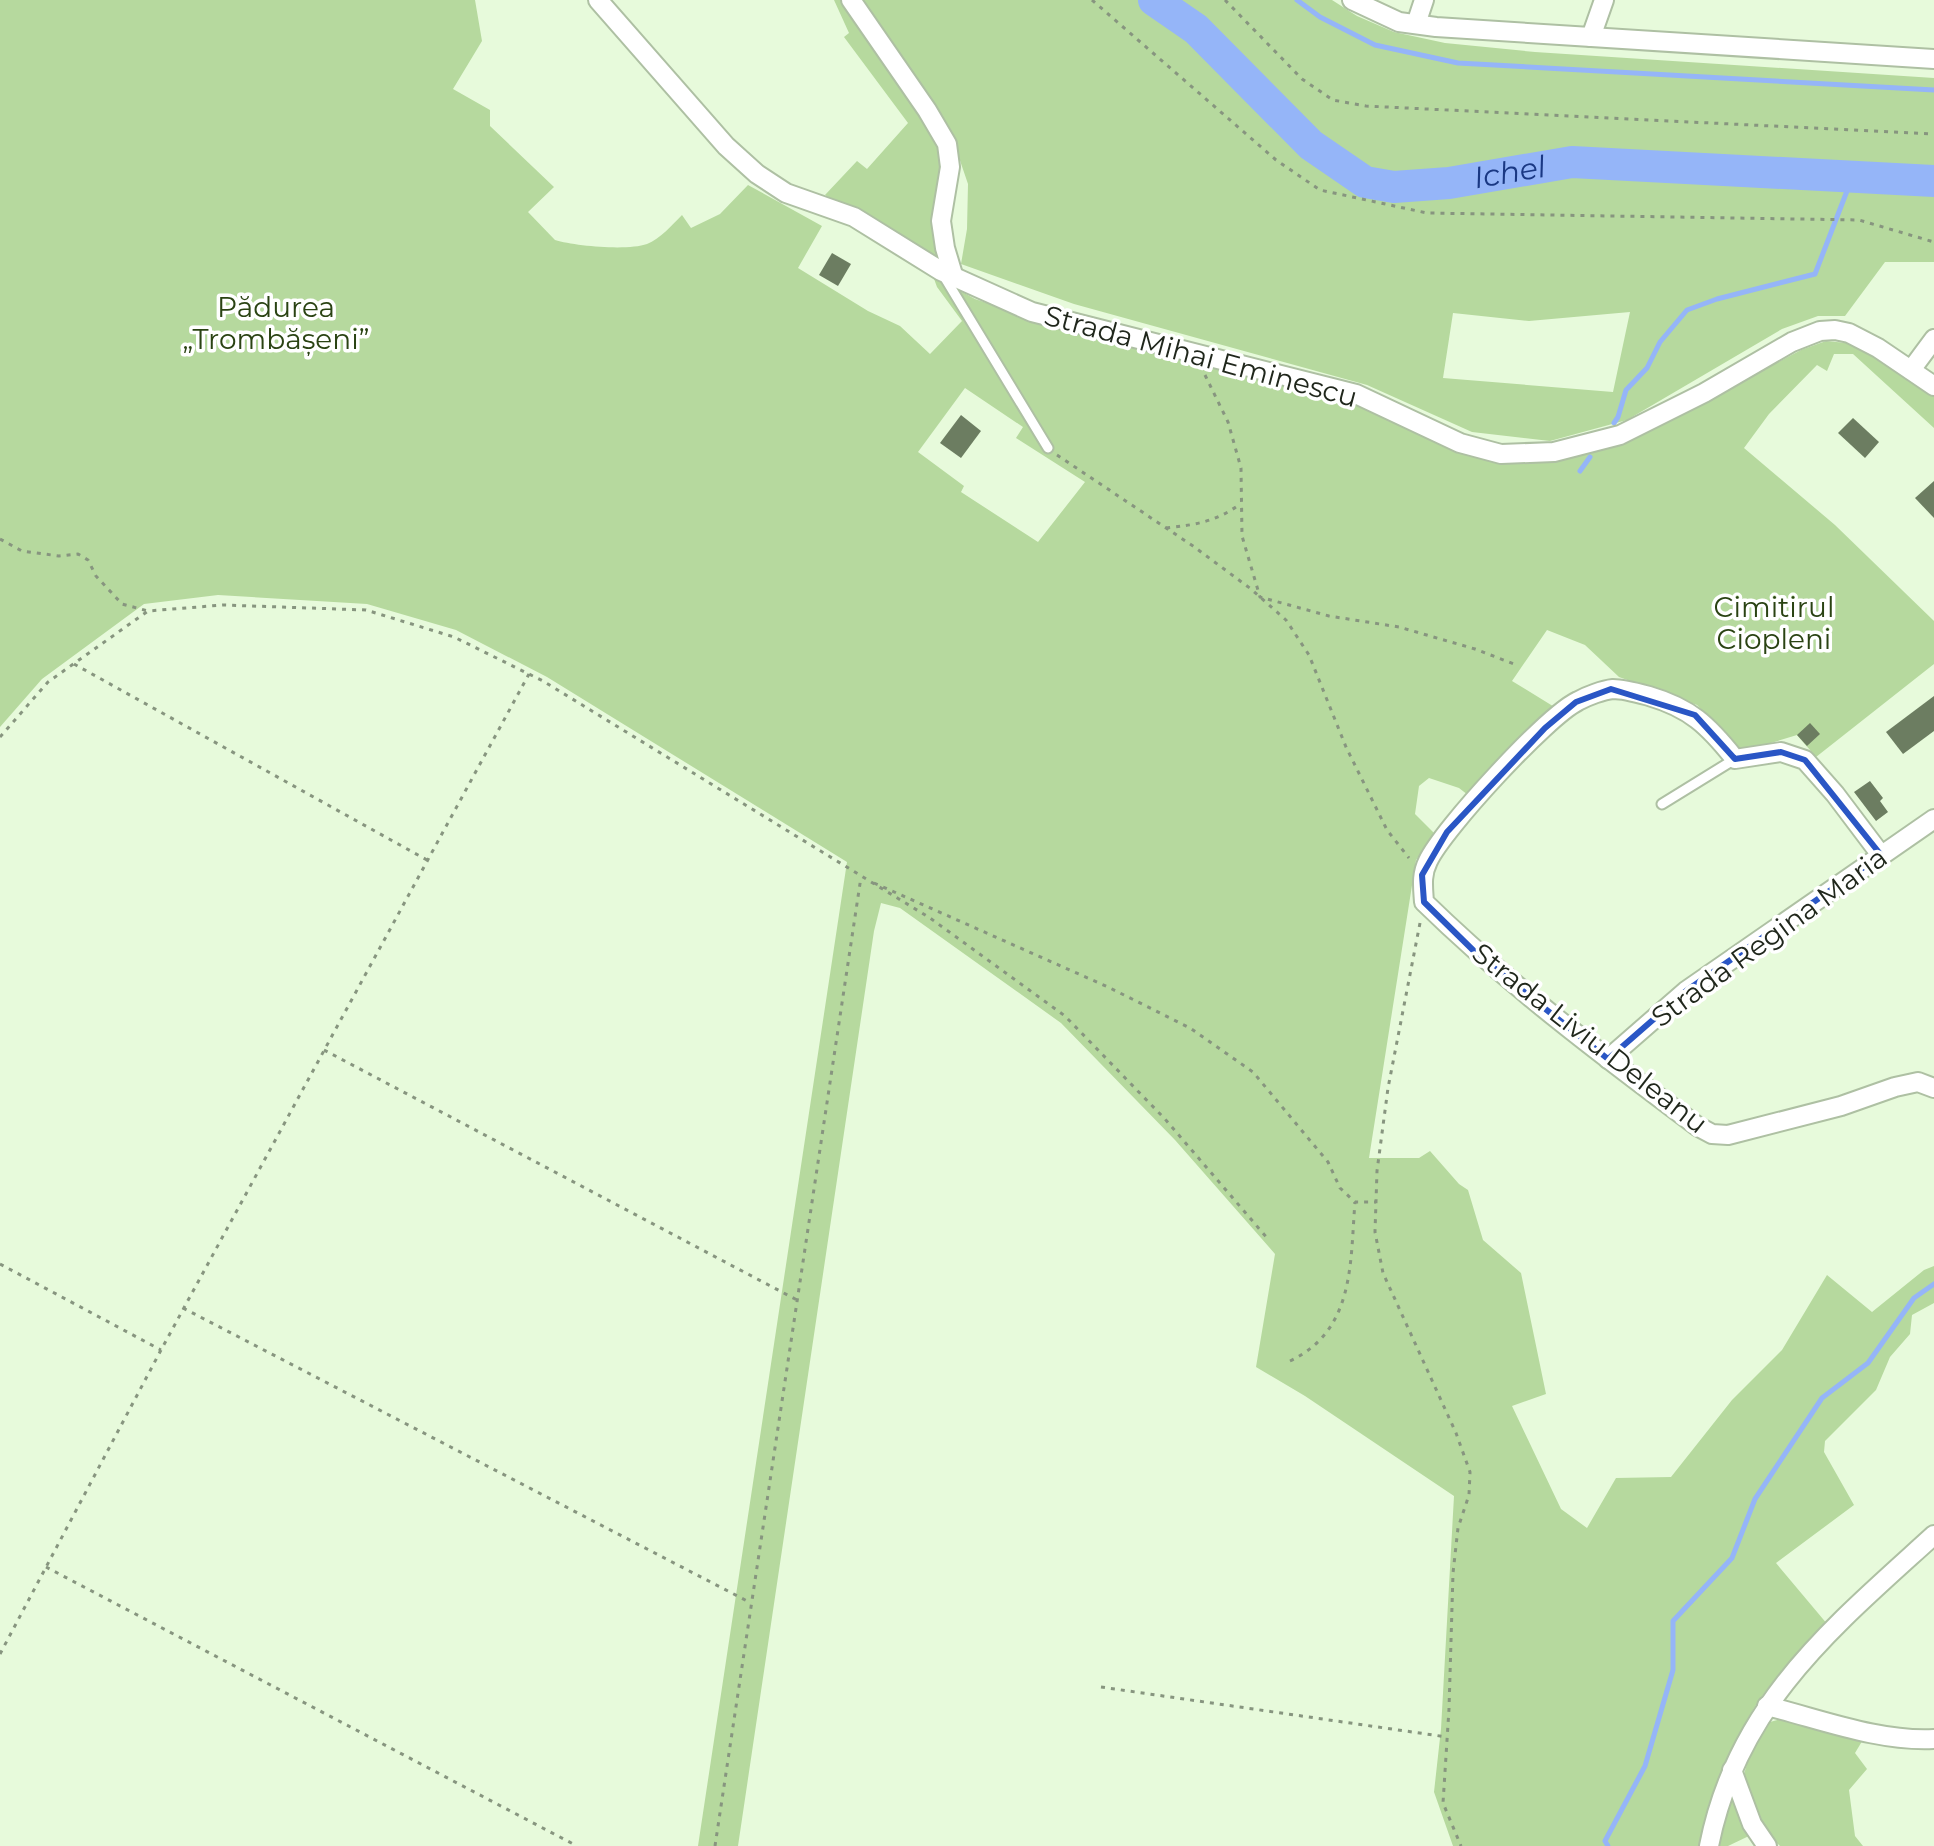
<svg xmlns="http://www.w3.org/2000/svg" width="1934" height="1846" viewBox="0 0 1934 1846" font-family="Montserrat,sans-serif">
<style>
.green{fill:#b6d99e;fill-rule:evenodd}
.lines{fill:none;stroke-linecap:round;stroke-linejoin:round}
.stream{stroke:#95b5f8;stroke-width:5}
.river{stroke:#95b5f8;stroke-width:32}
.building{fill:#6c7d61}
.service-casing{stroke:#aec0a3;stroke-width:13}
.minor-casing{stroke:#aec0a3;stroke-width:22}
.path{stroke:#87957f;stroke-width:3;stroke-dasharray:4 6;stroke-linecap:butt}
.service{stroke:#fff;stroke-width:9}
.minor{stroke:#fff;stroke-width:18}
.marked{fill:none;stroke:#2a56c5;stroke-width:6;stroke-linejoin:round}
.labels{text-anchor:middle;stroke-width:7;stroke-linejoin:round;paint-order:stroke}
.park-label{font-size:28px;fill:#2a4313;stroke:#fff}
.street-label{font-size:28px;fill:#20271c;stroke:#fff}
.water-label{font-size:30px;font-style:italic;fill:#1a3883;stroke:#fff}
</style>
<rect width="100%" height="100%" fill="#e7fadb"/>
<g class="green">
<path d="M0,0h475l7,41 -29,48 37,21v16l64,61 -26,25 27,28c20,6 72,11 92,4 13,-5 25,-19 35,-29l9,13 29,-14 28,-29 74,41 -24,42 70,43 32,15 30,28 32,-33 -25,-34 -4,-11 42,23 78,26 296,74 159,64 206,-67 87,-46 25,-9 31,3 35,19 42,32v33l-81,-74h-19l-7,17 -10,-6 -48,49 -25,34 91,77 99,96v43l-118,93 -19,-22 -55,17 -45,-47 -78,-28 -34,-32 -38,-15 -35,51 44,27 -88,87 -9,-7 -30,-10 -10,8 -4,28 20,20 -19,26 -47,298h50l11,-7 29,33 9,6 15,50 38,33 25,121 -34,12 49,103 26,19 29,-50 55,-1 61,-77 50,-50 45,-75 45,37 52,-42 10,-4v37l-22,12 -2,19 -20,23 -14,33 -51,51 -1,11 30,53 -78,58 52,62c-31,30 -63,60 -83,99 -19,38 -30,81 -42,122h-250l-19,-54 7,-63 13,-233 -149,-100 -49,-29 19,-113 -100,-114 -114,-117 -161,-115 -19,-5 -7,28 -136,915h-40l149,-984 -300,-185 -91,-47 -89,-26 -149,-9 -74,9 -102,75 -42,48zM965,388l58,39 -7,11 69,44 -47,60 -77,-50 3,-6 -46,-34z"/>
<path d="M834,0h7l97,141 3,18 -7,61 7,43 -116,-68 32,-34 10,8 41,-46 -64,-86 5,-4z"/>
<path d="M862,0h470l25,16 37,16 51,11 90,9 399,26v184h-49l-40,54h-27l-36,13 -155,91 -77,21 -78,-9 -105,-47 -293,-81 -113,-40 6,-35 1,-45 -17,-50zM1630,312l-17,80 -170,-14 10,-65 76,8z"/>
<path d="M1785,1718l79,20 -9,15 12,16 -18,21 6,46 8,10h-83c-15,-15 -36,-44 -36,-66 0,-20 17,-42 26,-58z"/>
<path d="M1732,1786l19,49 -23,11h-13z"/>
</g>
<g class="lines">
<g class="stream">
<path d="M1297,0l23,17 55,28 83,18 476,27"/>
<path d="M1614,423l4,-6 8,-27 21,-22 13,-26 27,-32 30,-11 98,-25 37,-96"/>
<path d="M1580,471l10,-14"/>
<path d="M1608,1846l-3,-5 40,-75 28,-96v-49l59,-63 23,-59 67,-101 46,-35 46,-65 20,-14"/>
</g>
<path class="river" id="s1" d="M1154,0l42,29 115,116 54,37 29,5 55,-4 123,-21 362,19"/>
</g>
<g class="building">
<path d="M832,253l19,11 -13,22 -19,-11z"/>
<path d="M961,415l20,16 -20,27 -21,-15z"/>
<path d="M1853,418l26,24 -14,16 -27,-25z"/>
<path d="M1934,481v37l-19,-20z"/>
<path d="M1934,696v35l-31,23 -17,-22z"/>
<path d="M1810,723l10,11 -13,12 -10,-11z"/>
<path d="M1870,781l13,17 -3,3 8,11 -12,9 -22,-29z"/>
</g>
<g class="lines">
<g class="service-casing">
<g id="service">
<path d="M945,278l103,170"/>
<path d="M1662,804l73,-45"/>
</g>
</g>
<g class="minor-casing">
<g id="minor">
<path d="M598,0l128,146 31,28 29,19 68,24 87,54 91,41 324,82 104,49 41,11 53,-2 66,-17 84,-42 88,-51 28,-11 15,-1 14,3 29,15 56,38"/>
<path d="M851,0l76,110 20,34 3,23 -9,54 4,27 9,30"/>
<path d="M1352,0l47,22 37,5 498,32"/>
<path d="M1416,24l8,-24"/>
<path d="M1591,37l13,-37"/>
<path d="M1911,370l23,-31"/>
<path d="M1881,855l-46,-61 -30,-34 -24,-8 -46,7c-27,-34 -45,-51 -86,-63 -11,-3 -25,-7 -36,-7 -10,1 -26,7 -35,12 -31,15 -135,128 -150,160 -7,14 -5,26 -4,41 85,83 178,153 273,224l15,8 16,1 113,-29 54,-19 23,-5 16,6"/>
<path d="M1608,1059l78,-68 248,-172"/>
<path d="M1767,1706c53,13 112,36 167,33"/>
<path d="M1732,1770l20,54 15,22"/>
<path d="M1709,1846c28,-142 124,-219 225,-311"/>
</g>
</g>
<g class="path">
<path d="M1092,0l184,160 44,30 107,23 432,7 75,22"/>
<path d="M1225,0l77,79 31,21 33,6 568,28"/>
<path d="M1205,375l23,47 13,46 1,68 18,61 69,19 70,11 76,22 39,15"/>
<path d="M1057,455l136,91 58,43 35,31 23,35 37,92 41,83 22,28"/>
<path d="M1166,528c28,-3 50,-6 74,-24"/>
<path d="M0,539l22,12 37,5 19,-2 10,6 8,16 26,28 26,7"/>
<path d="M74,664l353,196"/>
<path d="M0,737l48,-55 100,-71 75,-6 143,5 88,27 89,44 387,237 135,98 100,103 103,120"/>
<path d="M874,883l234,104 82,41 63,44 75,90 12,26 15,14h21"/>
<path d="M1420,923l-32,165 -11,83 -2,61 8,41 73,160 14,39 -1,23 -11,33 -5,45 -4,136 -6,94 18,43"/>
<path d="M324,1050l473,250"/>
<path d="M0,1264l161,86"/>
<path d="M183,1308l568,295"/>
<path d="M1290,1361c65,-31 60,-98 65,-159"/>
<path d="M46,1567l531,279"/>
<path d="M0,1654l161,-304 368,-676"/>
<path d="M1101,1687l346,50"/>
<path d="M715,1846l146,-969"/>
</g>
<use href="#service" class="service"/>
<use href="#minor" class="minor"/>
</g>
<path class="marked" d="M1611,689l84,26 40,44 46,-7 24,8 76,95 -195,136 -78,68 -130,-104 -54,-53 -2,-27 25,-43 98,-104 31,-26z"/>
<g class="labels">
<g class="park-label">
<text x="276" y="317">Pădurea<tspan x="276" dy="32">„Trombășeni”</tspan></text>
<text x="1774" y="617">Cimitirul<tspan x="1774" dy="32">Ciopleni</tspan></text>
</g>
<g class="street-label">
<text transform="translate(1201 356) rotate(15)" y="10">Strada Mihai Eminescu</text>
<text transform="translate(1769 937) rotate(-36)" y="10">Strada Regina Maria</text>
<text transform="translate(1590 1038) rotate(38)" y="10">Strada Liviu Deleanu</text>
</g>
<g class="water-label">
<text dy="10" stroke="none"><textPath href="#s1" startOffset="426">Ichel</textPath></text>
</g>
</g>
</svg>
